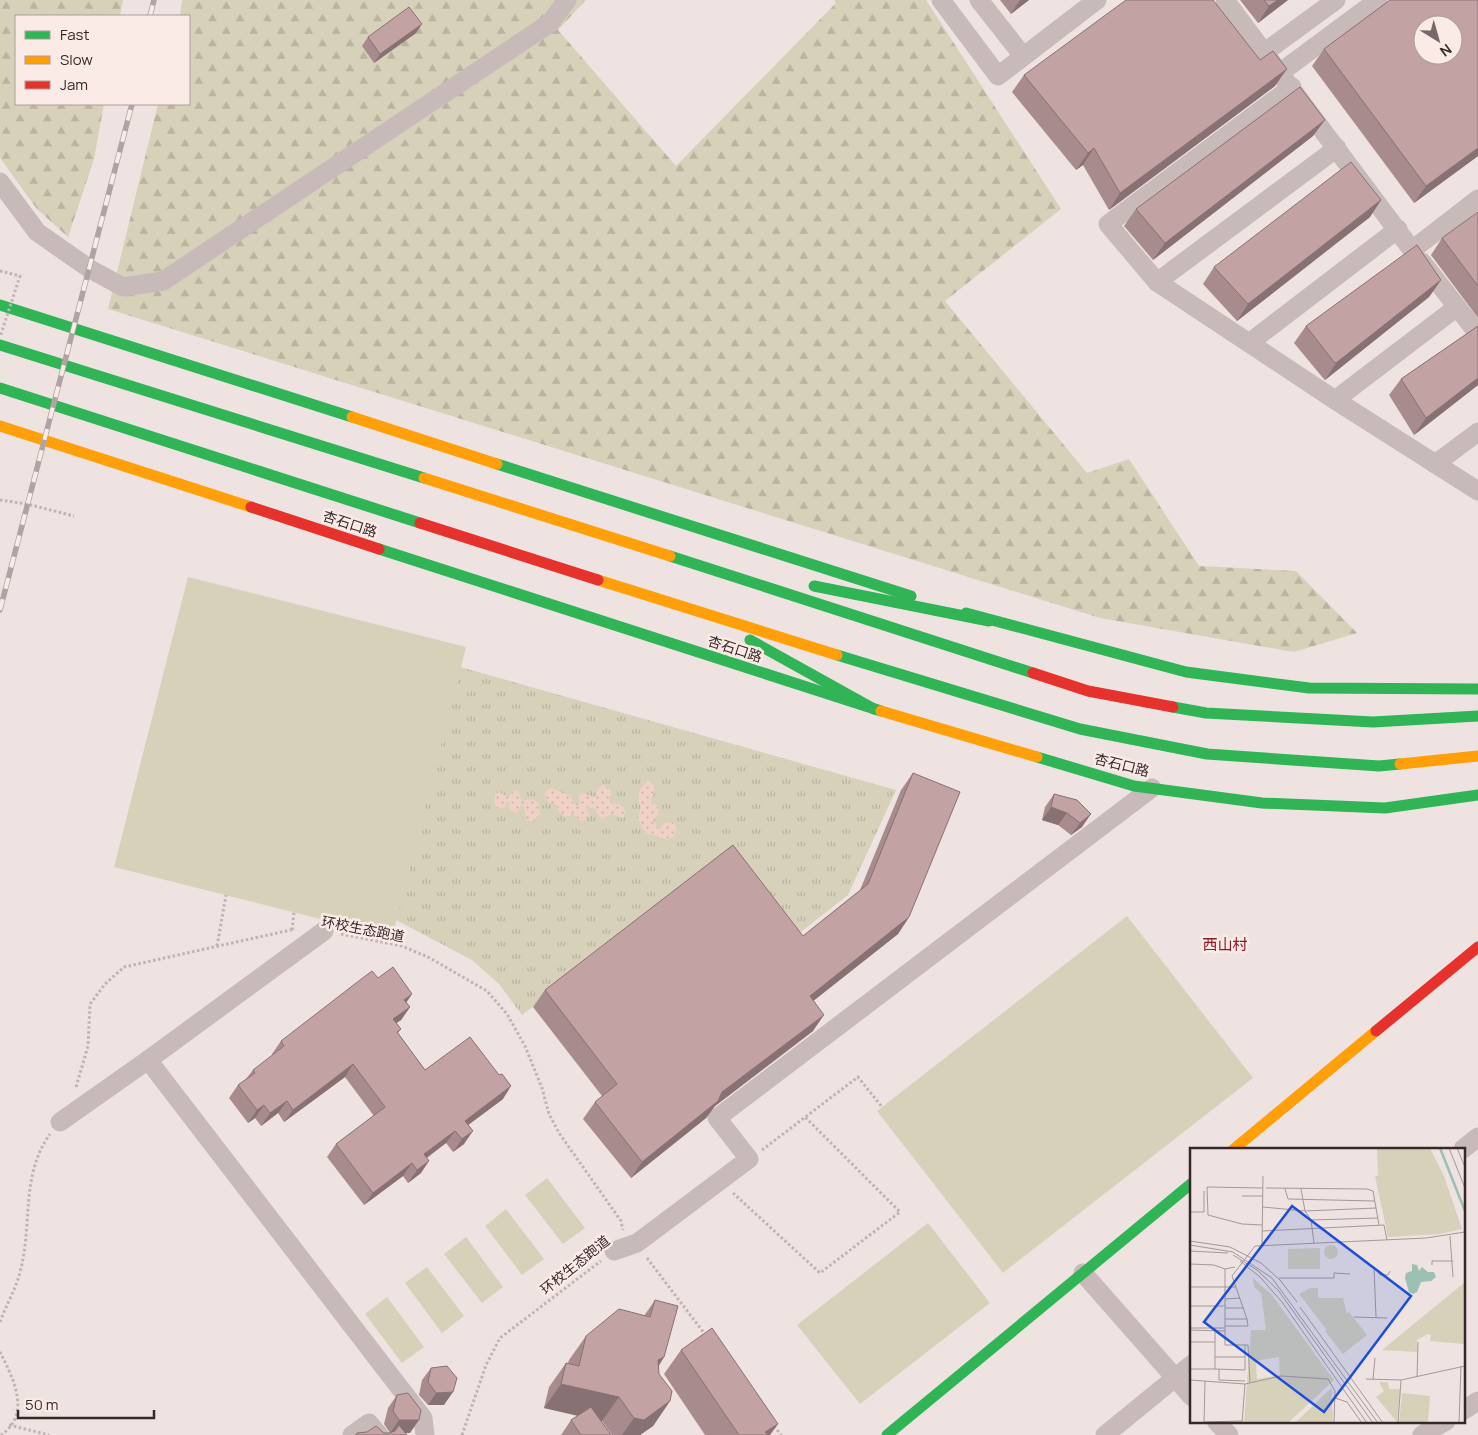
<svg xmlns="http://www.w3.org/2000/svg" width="1478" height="1435" viewBox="0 0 1478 1435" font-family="Manrope,'Noto Sans SC',sans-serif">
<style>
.grass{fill:url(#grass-tufts)}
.forest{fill:url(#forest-firs)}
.sand{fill:url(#sand-dots)}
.green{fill:#d7d1b9}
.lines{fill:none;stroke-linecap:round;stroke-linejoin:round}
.path{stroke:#c0b3b2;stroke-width:3;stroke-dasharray:2.5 2.5;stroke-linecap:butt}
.street{stroke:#c7bab9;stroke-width:19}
.fast{stroke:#30b455;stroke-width:11}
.slow{stroke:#ff9f0a;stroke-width:11}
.jam{stroke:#e5322d;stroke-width:11}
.rail-casing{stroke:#aea4a4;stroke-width:5.5}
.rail{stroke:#fbebe7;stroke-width:4;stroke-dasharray:11;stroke-linecap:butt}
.path-bridge{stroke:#c0b3b2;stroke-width:3;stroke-dasharray:2.5 2.5;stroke-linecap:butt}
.wall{fill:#a88b8d}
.shaded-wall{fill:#887173}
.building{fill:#c3a2a4;stroke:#887173;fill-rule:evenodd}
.labels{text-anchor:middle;stroke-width:5;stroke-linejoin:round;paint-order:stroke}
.street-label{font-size:14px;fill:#382728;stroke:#fbebe7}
.neighbourhood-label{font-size:15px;fill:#8d1a29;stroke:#fbebe7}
.inset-river{fill:none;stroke:#9bc1b4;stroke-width:2.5}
.inset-road{fill:none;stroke:#a59897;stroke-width:1}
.view{fill:#1d4ed8;fill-opacity:0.15;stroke:#1d4ed8;stroke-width:2.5}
.inset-edge{fill:none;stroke:#382728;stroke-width:2.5}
</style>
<defs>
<pattern id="grass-tufts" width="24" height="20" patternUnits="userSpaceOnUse" patternTransform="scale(1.25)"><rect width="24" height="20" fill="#d7d1b9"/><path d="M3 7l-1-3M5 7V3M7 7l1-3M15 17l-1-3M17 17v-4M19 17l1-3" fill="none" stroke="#b9b39f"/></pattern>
<pattern id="forest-firs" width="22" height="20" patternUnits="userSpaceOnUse" patternTransform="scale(1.25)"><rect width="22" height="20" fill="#d7d1b9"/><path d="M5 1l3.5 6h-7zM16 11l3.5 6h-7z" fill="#b9b39f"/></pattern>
<pattern id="sand-dots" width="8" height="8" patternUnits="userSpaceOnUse" patternTransform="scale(1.25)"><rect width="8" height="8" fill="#f0d1c6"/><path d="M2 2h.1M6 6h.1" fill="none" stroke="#cfb3aa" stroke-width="1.8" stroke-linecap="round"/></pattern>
</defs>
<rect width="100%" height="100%" fill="#eee3e1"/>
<path class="grass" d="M460,667l436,123 -48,105 -64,50 -63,-83 -199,153 -23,-31 -27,-24 -76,-40z"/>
<g class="forest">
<path d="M0,0h123l-3,16h-104v88h88l-10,55 -26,78 -31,-28 -37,-51z"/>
<path d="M182,0h404l-28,30 118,136 160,-163 -2,-3h92l135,209 -116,92 142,172 42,-14 70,107 97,5 61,62 -63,19 -194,-34 -992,-309 50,-205h31v-88h-9z"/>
</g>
<g class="sand">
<path d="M648,780l5,4 2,9 -3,3 -1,8 5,1 3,5 -2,7 -4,3 6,10 5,-7 9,-1 4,5 -3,9 -6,4 -22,-7 -9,-15 4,-10c-5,-12 -2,-18 7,-28z"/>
<path d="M604,785l7,6 -2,10 7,4 3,-1 7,7 -3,7 -12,-4 -7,5 -5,-3 -4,-8 -10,-1 4,7 -2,5 -6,2 -9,-8 -2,3 -5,1 -7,-6 -1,-6 -9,-3 -4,-9 6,-5 20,7 3,8 5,3 2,-2 -2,-8 6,-3 9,4 4,-1v-7z"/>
<path d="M515,791h3l4,10 11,-2 6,5 1,10 -7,7h-7l-1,-12 -4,-4 -2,6 -4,2 -5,-4 -1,-7h-3l-1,5 -6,1 -4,-2v-12l5,-2 7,5z"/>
</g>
<g class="green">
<path d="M188,577l278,70 -74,290 -278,-70z"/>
<path d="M1127,916l126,162 -250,195 -126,-162z"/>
<path d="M547,1178l38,50 -22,16 -38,-49z"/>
<path d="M506,1209l38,50 -22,16 -37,-49z"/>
<path d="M928,1223l62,80 -130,101 -63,-79z"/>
<path d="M466,1237l37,50 -21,16 -38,-49z"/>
<path d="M427,1267l37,49 -22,17 -37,-50z"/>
<path d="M387,1297l37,50 -22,16 -37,-49z"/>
</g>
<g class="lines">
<g class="path">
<path d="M0,500l27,4 47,12"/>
<path d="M292,930l2,-18"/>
<path d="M341,934l61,12 28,12 57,33 20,23 18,32 17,42 7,26 10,19 62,88 2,9"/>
<path d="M217,946l9,-51"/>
<path d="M76,1087l12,-41 2,-42 15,-20 19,-17 171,-38"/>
<path d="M762,1150l96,-73 24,30"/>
<path d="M733,1193l87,80 80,-61 -95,-95"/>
<path d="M647,1258l60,79"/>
<path d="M0,1322c6,-17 16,-33 20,-50 13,-47 0,-96 30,-138"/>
<path d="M0,1352c13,26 32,62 1,83"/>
<path d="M9,1425l40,10"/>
<path d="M774,1426l7,9"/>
<path d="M462,1435l24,-70 14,-27 101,-77"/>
</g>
<g class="street">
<path d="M941,0l57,76 99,-76"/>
<path d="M979,0l44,56"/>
<path d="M1225,0l187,250 66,-51"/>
<path d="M1265,52l71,-52"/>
<path d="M1281,72l97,-72"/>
<path d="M1337,148l-180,134 178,118 143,91"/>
<path d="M0,182l37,50 53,37 33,18 40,-6 387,-258 17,-23"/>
<path d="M1422,262l56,72"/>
<path d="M1157,282l-49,-58 184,-137"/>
<path d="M1249,343l149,-114"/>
<path d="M1335,400l122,-93"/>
<path d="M1435,464l43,-32"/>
<path d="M148,1060l275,358 2,17"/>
<path d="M60,1122l88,-62 176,-129"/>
<path d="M1463,1149l15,-12"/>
<path d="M614,1251l23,-8 112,-84 -32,-41 435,-330"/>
<path d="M1083,1273l109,124"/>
<path d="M1464,1410l14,-9"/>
<path d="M1216,1421l13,14"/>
<path d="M352,1435l17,-12 10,12"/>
<path d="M1105,1435l87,-71"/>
<path d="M1422,1435l24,-14"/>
</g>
<g class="fast">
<path d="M0,305l352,112"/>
<path d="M0,345l424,133"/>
<path d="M0,388l420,135"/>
<path d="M497,464l414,132"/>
<path d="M379,549l502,162"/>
<path d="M670,556l363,117"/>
<path d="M814,586l175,35"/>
<path d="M966,613l220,59 123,16 169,1"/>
<path d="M750,640l124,69"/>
<path d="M837,655l243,74 127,25 172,12 21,-2"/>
<path d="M1173,707l33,6 167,9 105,-6"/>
<path d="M1037,757l97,29 128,17 123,5 93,-13"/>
<path d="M887,1435l305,-252"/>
</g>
<g class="slow">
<path d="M352,417l145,47"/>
<path d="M0,426l251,81"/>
<path d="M424,478l246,78"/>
<path d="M598,580l239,75"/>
<path d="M881,711l156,46"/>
<path d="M1400,764l78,-8"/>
<path d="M1234,1149l142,-118"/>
</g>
<g class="jam">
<path d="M251,507l128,42"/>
<path d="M420,523l178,57"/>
<path d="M1033,673l55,18 85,16"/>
<path d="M1376,1031l102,-84"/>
</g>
<g class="rail-casing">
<g id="rail">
<path d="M150,16l4,-16"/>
<path d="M0,610l132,-506"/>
</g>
</g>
<use href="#rail" class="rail"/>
<path class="path-bridge" d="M0,271l20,5 -20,61"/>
</g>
<g class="wall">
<path d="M1000,0h29l-18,14z"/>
<path d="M1240,0h48l-30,23z"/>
<path d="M1478,0v156l-64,47 -102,-137 12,-17z"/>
<path d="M416,33l-42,30 -12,-17 6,-9z"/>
<path d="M1024,75l251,11 -166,124 -26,-45 -7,5 -64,-78z"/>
<path d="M1313,136l-160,124 -29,-34 12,-17z"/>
<path d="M1381,200l-11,17 -133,104 -34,-37 11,-17z"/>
<path d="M1478,212v106l-47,-63 11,-17z"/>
<path d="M1441,280l-12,17 -104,83 -2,-2 -29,-35 12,-17z"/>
<path d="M1478,326v59l-64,50 -25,-40 12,-16z"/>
<path d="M913,773l-4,144 -11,17 -85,67v30l-98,75 -9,12 -75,60 -48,-59 12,-17 7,-6 -69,-89 12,-17 258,-54 57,-46 41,-100z"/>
<path d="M1054,794l23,6 5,27 -11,8 -13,-10 -16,-5 3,-13z"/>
<path d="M412,994l-6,8 4,5 -9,13 -5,3 5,6 -3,4 27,37 78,29 -35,26 -4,19 -11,8 -7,-9 -19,15 -6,15 -13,10 -5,-7 -39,29 -37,-48 9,-13 38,-28 -29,-39 -61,45 -6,-9 -17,13 -6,-8 -7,5 -19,-25 9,-13 8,-6 7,-9 20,-15 -1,-1 9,-13z"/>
<path d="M655,1300l9,57 -5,9v8l11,27 -17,25 -13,9h-28l-10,-14h-1l10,14h-50l10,-15 7,-4 -34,-8 5,-21 17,-24h2l1,-3 17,-24 58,-20z"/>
<path d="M681,1350l89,85h-65l-41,-61z"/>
<path d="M431,1368l13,37h-16l-9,-10 3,-15z"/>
<path d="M397,1395l13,38h-5l2,2h-52l2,-2 10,-1 23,1 -6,-9 4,-16z"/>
</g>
<g class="shaded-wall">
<path d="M1020,0h9l-18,14z"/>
<path d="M1278,0h10l-30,23 11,-17z"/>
<path d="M422,24l-6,9 -42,30 6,-9z"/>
<path d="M1287,69l-12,17 -166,124 11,-17z"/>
<path d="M1325,120l-12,16 -160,124 12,-17z"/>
<path d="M1094,148l-11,17 -7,5 12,-17z"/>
<path d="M1478,148v8l-64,47 12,-17z"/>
<path d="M1381,200l-11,17 -133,104 11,-17z"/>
<path d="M1441,280l-12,17 -104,83 11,-17z"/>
<path d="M1478,378v7l-64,50 12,-17z"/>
<path d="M1051,807l16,6 -9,12 -16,-5z"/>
<path d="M1091,814l-9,13 -11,8 9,-12z"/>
<path d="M909,917l-11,17 -100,79 12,-17z"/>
<path d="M412,994l-8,12v-6z"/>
<path d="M410,1007l-9,13 -17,12 9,-13z"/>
<path d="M824,1015l-11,16 -98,75 -9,12 -75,60 11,-16 80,-70z"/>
<path d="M353,1064l-8,13 -61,45 9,-12z"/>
<path d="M511,1086l-8,13 -47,35 9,-13z"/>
<path d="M287,1101l-9,12 -17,13 9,-13z"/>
<path d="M264,1105l-9,13 -7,5 9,-13z"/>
<path d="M455,1131l-9,12 -31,23 9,-12z"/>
<path d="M473,1131l-9,13 -11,8 9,-13z"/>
<path d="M429,1161l-8,12 -13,10 9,-13z"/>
<path d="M412,1163l-9,13 -39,29 9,-12z"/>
<path d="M664,1357l-17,25 11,-22z"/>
<path d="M561,1384l58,13 -17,24 -58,-13z"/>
<path d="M453,1392l-9,13h-16l8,-12z"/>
<path d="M670,1401l-17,25 -13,9h-18l12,-17z"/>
<path d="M399,1420h20l-9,13h-16l5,-8 -6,8h-3z"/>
<path d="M778,1424l-8,11h-7l2,-3z"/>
</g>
<g class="building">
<path d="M1126,0h87l47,60 13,-9 14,18 -167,124 -26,-45 -6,5 -64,-78z"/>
<path d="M1264,0h14l-9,6z"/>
<path d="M1390,0h88v148l-52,38 -102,-137zM1423,25h30v30h-30z"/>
<path d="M409,7l13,17 -42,30 -12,-17z"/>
<path d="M1300,87l25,33 -160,123 -29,-34z"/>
<path d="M1351,162l30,38 -133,104 -34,-37z"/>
<path d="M1478,212v74l-36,-48z"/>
<path d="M1417,245l24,35 -105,83 -2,-1 -28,-36z"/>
<path d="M1478,326v52l-52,40 -25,-39z"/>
<path d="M913,773l47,19 -51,125 -99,79 14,19 -102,77 -4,9 -76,61 -47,-60 22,-18 -72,-94 188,-145 70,91 65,-52z"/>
<path d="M1054,794l23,6 14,14 -11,9 -13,-10 -16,-6z"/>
<path d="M393,967l19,27 -8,6 6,7 -17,12 8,10 -4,3 28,38 45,-33 29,38 3,-1 9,12 -46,35 8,10 -11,8 -7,-8 -31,23 5,7 -12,9 -5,-7 -39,30 -37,-49 49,-37 -32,-43 -60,46 -6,-9 -17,12 -6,-8 -7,5 -19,-25 17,-12 -2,-3 31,-24 -3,-5 79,-61 12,-9 6,7z"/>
<path d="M655,1300l23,6 -14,51 -6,3 1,14 13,17 -2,10 -26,19 -10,-2 -15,-21 -58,-13 5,-21 13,3 7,-30 33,-27 31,8z"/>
<path d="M712,1328l66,96 -13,8 3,3h-29l-58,-85z"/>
<path d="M447,1366l10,12 -4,14 -17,1 -8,-11 3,-14z"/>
<path d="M408,1393l13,17 -2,10h-20l-6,-9 4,-16z"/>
<path d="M591,1407l20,28h-30l-10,-15z"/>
<path d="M399,1425l8,10h-51l1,-2 10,-1 9,-6 8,7h5l6,-2z"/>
</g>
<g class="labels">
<g class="street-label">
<text transform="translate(350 524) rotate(18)" y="5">杏石口路</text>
<text transform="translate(735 649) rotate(18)" y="5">杏石口路</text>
<text transform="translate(1122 765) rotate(14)" y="5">杏石口路</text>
<text transform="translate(363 929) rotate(11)" y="5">环校生态跑道</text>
<text transform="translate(575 1265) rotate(-39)" y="5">环校生态跑道</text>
</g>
<g class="neighbourhood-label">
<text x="1225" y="950">西山村</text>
</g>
</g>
<g transform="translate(1190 1148)">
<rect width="275" height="275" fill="#eee3e1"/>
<path d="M120,140h8v10h25l4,16 -20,16 -28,-36z" fill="#d7d1b9"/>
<path d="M187,0h53l14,28h-66zM63,130l19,17 62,85 -46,43h-44l7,-93h15l-5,-37 -7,-6zM89,209l1,18 -23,4 -1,-18zM275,134l-1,62 -34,-3 1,-6 -3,-1 -11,6v12l-35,-2zM189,234h9l1,7h11l-3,33 -21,-25 8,-6zM142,240l1,35h-38l31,-30zM212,245l28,3 -2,27h-29z" fill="#d7d1b9" fill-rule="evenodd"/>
<path d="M185,28h69l18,53 -22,5 -52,3zM134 104a7 7 0 1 1 14 0a7 7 0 1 1-14 0ZM130,100v21h-32v-20zM159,164l18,23 -24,19 -18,-23z" fill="#d7d1b9"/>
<path d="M222,116l5,1 2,6 3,-4 6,5h6l2,5 -5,4 -10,1 -4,10 -4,2 -4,-2 -4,-14 1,-5 6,-2z" fill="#9bc1b4"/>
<path class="inset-river" d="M250,0l25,63"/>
<path class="inset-road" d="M259,0l16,40M267,0l8,19M76,40l101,1 6,2 6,34M95,41l3,10 87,2M111,41l4,22 6,9 3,23M52,48h21M73,59l42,4 71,-3M0,64h14v-21M121,72l67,-2M72,77l-20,-1 -34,-9 -1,-28 56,1M72,83l122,-6 3,15M260,88l3,41M0,93l40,6 31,16 19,17 17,22M0,97l43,7 39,26 106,145M72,98l1,-70M0,103l38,2M43,107l24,15 21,20 95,133M50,113l20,16 22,25 85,121M0,116l24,1 11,4 10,-2M242,117v-4h21M184,119l2,50M35,121v37M187,122l3,5h8l2,-4M89,130h55v-5l16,1M0,139h46M35,151l15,-1M0,158h35v39h23l2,38M110,159l83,116M35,160h19M164,169l33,1M35,171h22l-15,-43 23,-30 171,-8 39,-6M35,178h23l-1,-7M0,180h35M0,182l35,1M0,194h25v-14M25,209h30v-12M0,221h25v-27M25,221l30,1v-13M29,221v11l26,1M227,229l1,-35M176,231l35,1M183,231l2,-21M0,232l55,4 36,-8 47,3 7,12 -1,32M145,250l12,4 15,21M14,274l38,-1M14,275l1,-42M52,275l3,-39M208,275l3,-43 64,-14M269,275l2,-57"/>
<path class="view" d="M102,58l119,90 -87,116 -120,-90z"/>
<rect width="275" height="275" class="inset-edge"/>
</g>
<rect x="15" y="15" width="175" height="90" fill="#fbebe7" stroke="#ad9d9b"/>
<rect x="25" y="31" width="25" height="8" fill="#30b455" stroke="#ad9d9b"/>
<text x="60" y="40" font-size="15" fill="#382728">Fast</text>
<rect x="25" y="56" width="25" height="8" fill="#ff9f0a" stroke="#ad9d9b"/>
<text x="60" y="65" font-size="15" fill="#382728">Slow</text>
<rect x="25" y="81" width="25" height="8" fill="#e5322d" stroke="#ad9d9b"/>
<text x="60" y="90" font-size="15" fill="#382728">Jam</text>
<g transform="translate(1438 40) rotate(143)"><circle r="24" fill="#fbebe7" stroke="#ad9d9b"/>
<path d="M0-4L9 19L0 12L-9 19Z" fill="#786969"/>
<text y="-8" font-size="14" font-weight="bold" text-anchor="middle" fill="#382728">N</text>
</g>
<path d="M18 1410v8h136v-8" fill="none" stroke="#382728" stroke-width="2.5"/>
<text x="25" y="1410" font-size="15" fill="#382728" stroke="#fbebe7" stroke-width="4" paint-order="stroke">50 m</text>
</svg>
